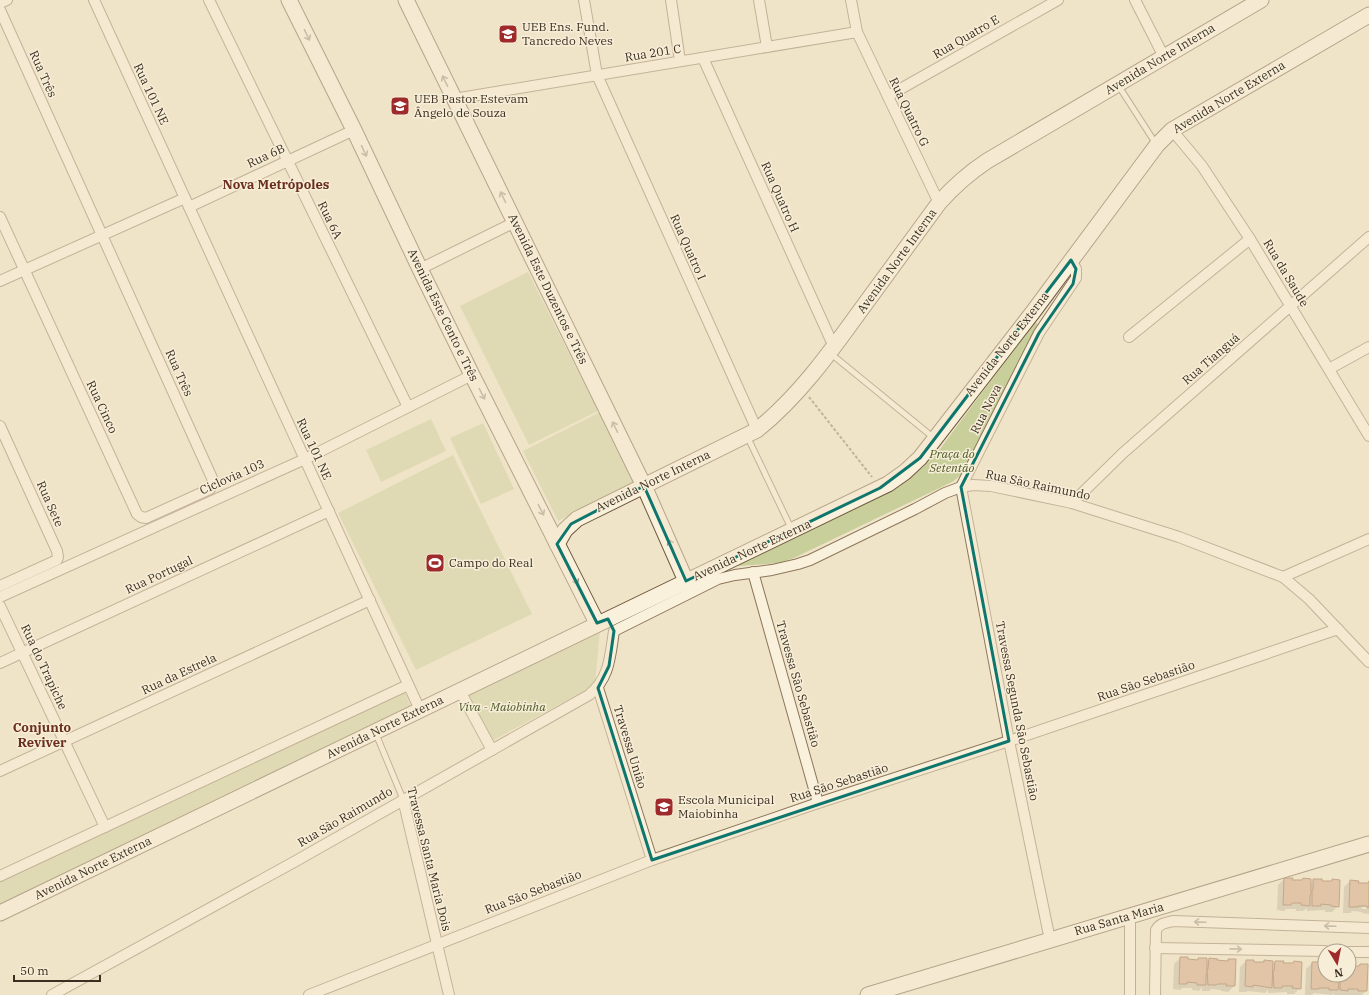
<svg xmlns="http://www.w3.org/2000/svg" width="1369" height="995" viewBox="0 0 1369 995" font-family="'IBM Plex Serif',serif">
<style>
.green{fill:#c9cf9b}
.shadow{fill:#0003}
.building{fill:#cf9f7d;stroke:#8d5f41}
.lines{fill:none;stroke-linecap:round;stroke-linejoin:round}
.lane-casing{stroke:#8d765c;stroke-width:7}
.street-casing{stroke:#8d765c;stroke-width:12}
.secondary-casing{stroke:#6f573f;stroke-width:17}
.path{stroke:#8d765c;stroke-width:2;stroke-dasharray:3 2;stroke-linecap:butt}
.lane{stroke:#faf1dc;stroke-width:5}
.street{stroke:#faf1dc;stroke-width:10}
.secondary{stroke:#faf1dc;stroke-width:15}
.oneway{stroke:#9c907e}
.marked{fill:none;stroke:#0f766e;stroke-width:3;stroke-linejoin:round}
.labels{text-anchor:middle;stroke-width:3;stroke-linejoin:round;paint-order:stroke}
.poi-label{font-size:12px;fill:#3d2e20;stroke:#f7eed8;text-anchor:start}
.street-label{font-size:12px;fill:#3d2e20;stroke:#f7eed8}
.park-label{font-size:12px;font-style:italic;fill:#4d5a26;stroke:#f7eed8}
.neighbourhood-label{font-size:13px;font-weight:bold;fill:#6b2e1e;stroke:#f7eed8}
</style>
<rect width="100%" height="100%" fill="#f0e4c8"/>
<g class="green">
<path d="M528,272l70,139 -69,34 -69,-139z"/>
<path d="M1035,321l3,4 -70,140c-4,8 -9,12 -16,17l-158,76 -15,5 -40,3 -2,-2 162,-78c16,-11 29,-22 41,-37z"/>
<path d="M602,411l36,70 -80,40 -35,-70z"/>
<path d="M431,419l15,32 -65,31 -15,-32z"/>
<path d="M483,423l31,66 -33,15 -31,-66z"/>
<path d="M453,455l79,159 -116,56 -78,-157z"/>
<path d="M600,630l-5,55 -103,56 -25,-44z"/>
<path d="M404,691l7,16 -411,198v-23z"/>
</g>
<g class="shadow">
<path d="M1284,879l26,4 4,-3 7,2h9l2,-2 6,26 -6,6h-7v-2l-18,1v-3l-4,3h-7v-2h-10l-2,2 -7,-1 1,-25z"/>
<path d="M1350,881l7,2 10,1 2,-2v25h-7v2h7v5l-7,-1v-1l-10,-1 -1,2h-8l1,-26z"/>
<path d="M1180,958l7,2 10,1 2,-2 7,3 3,-3 7,2 10,1 2,-2h7l-1,26 -6,6 -7,-1v-1l-10,-1 -2,2h-7v-4l-3,4 -7,-1v-2h-10l-2,2 -7,-1 1,-25z"/>
<path d="M1246,961l7,2h10l2,-2 7,4 3,-3 7,2 18,24 -6,6h-7v-2l-19,1v-3l-3,3 -17,-2 -2,1h-7l1,-25z"/>
<path d="M1312,963l13,2v10h24v-8h9l2,-2 6,26 -4,4h-28v-2l-2,2 -18,-2 -2,2h-7l1,-26z"/>
</g>
<g class="building">
<path d="M1284,878h9l-1,2h10l1,-2 8,1v16h-1v11l-9,-1v-2h-9l-1,2h-8z"/>
<path d="M1313,879h9v2h10v-2l8,1 -1,27 -8,-1v-1l-10,-1v2h-9v-16h1z"/>
<path d="M1350,880l9,1 -1,2h10l1,-2v27h-2v-2h-9v1h-9z"/>
<path d="M1180,957h8v2l10,1v-2h9v16h-1v11h-9v-2l-10,-1v2h-8z"/>
<path d="M1209,958l9,1 -1,1 11,1v-2h8l-1,27h-9l1,-2h-10l-1,1h-8l-1,-16h1z"/>
<path d="M1246,960h8v2h10v-2l9,1 -1,27 -19,-3v2l-8,-1z"/>
<path d="M1275,961h9l-1,2h10l1,-2 8,1 -1,27 -9,-1 1,-2h-11v2h-8l-1,-17h1z"/>
<path d="M1312,962h8v2h5v11h15l-2,15h-9v-2h-10v1h-8z"/>
<path d="M1349,964v2h10l1,-2h8l-1,27h-9v-2h-10v2l-8,-1v-15h9z"/>
</g>
<g class="lines">
<g class="lane-casing">
<g id="lane">
<path d="M1118,85l38,59"/>
<path d="M830,353l104,85"/>
<path d="M747,436l44,92"/>
<path d="M376,734l27,65"/>
</g>
</g>
<g class="street-casing">
<g id="street">
<path d="M94,0l326,710"/>
<path d="M209,0l199,407"/>
<path d="M584,0l13,75 160,355"/>
<path d="M671,0l9,61"/>
<path d="M759,0l8,47"/>
<path d="M851,0l6,32 82,171"/>
<path d="M1135,0l29,57"/>
<path d="M0,3l7,-3"/>
<path d="M0,10l212,468 1,5 -3,6 -64,29 -5,-1 -4,-3 -137,-297"/>
<path d="M703,58l131,289"/>
<path d="M888,96l170,-96"/>
<path d="M454,99l403,-67"/>
<path d="M1172,130l30,36 48,73 119,197"/>
<path d="M189,207l165,-77"/>
<path d="M420,269l95,-47"/>
<path d="M0,281l185,-83"/>
<path d="M1129,337l121,-98"/>
<path d="M1329,369l40,-22"/>
<path d="M0,426l57,125 1,6 -1,3 -57,26"/>
<path d="M961,487l48,254 41,199"/>
<path d="M961,487l78,-154 37,-55v-9l-5,-9"/>
<path d="M1072,503l51,-50 246,-216"/>
<path d="M753,572l65,231"/>
<path d="M1283,577l86,-38"/>
<path d="M0,597l305,-138 167,-84"/>
<path d="M0,606l105,221"/>
<path d="M0,663l329,-152"/>
<path d="M598,688l54,172"/>
<path d="M460,691l32,59"/>
<path d="M0,771l370,-171"/>
<path d="M403,799l46,196"/>
<path d="M0,876l408,-191"/>
<path d="M1155,948l170,3"/>
<path d="M1349,952h20"/>
<path d="M52,995l242,-133 295,-167c21,-17 21,-39 25,-64l104,-52 17,-4 37,-5 26,-6 12,-4 105,-51 30,-16 16,-6 12,-2 18,1 81,17 107,34 104,40 26,22 60,63"/>
<path d="M309,995l343,-135 166,-57 191,-62 218,-74 111,-38"/>
<path d="M1130,995v-79"/>
<path d="M1155,995l1,-65c4,-7 9,-7 17,-9l196,7"/>
</g>
</g>
<g class="secondary-casing">
<g id="secondary">
<path d="M289,0l65,130 66,139 52,106 125,248"/>
<path d="M406,0l238,486 42,95"/>
<path d="M557,544l8,-14 12,-11 180,-89c41,-33 72,-76 103,-119 26,-36 53,-72 79,-108 15,-17 30,-30 48,-42l274,-161"/>
<path d="M0,913l888,-429 17,-12 15,-14 113,-146 124,-167 15,-15 197,-115"/>
<path d="M868,995l501,-151"/>
</g>
</g>
<path class="path" d="M809,397l63,80"/>
<use href="#lane" class="lane"/>
<use href="#street" class="street"/>
<use href="#secondary" class="secondary"/>
</g>
<defs><path id="oneway-shaft" d="M-6 0H5M1.5-3L5.5 0L1.5 3" fill="none" stroke-width="1.6" stroke-linecap="round" stroke-linejoin="round"/></defs>
<g class="oneway">
<use href="#oneway-shaft" transform="translate(307 35) rotate(64)"/>
<use href="#oneway-shaft" transform="translate(445 81) rotate(-116)"/>
<use href="#oneway-shaft" transform="translate(364 151) rotate(65)"/>
<use href="#oneway-shaft" transform="translate(503 197) rotate(-116)"/>
<use href="#oneway-shaft" transform="translate(482 394) rotate(63)"/>
<use href="#oneway-shaft" transform="translate(615 427) rotate(-116)"/>
<use href="#oneway-shaft" transform="translate(541 510) rotate(63)"/>
<use href="#oneway-shaft" transform="translate(671 545) rotate(-114)"/>
<use href="#oneway-shaft" transform="translate(575 579) rotate(63)"/>
<use href="#oneway-shaft" transform="translate(1200 922) rotate(-178)"/>
<use href="#oneway-shaft" transform="translate(1330 926) rotate(-178)"/>
<use href="#oneway-shaft" transform="translate(1236 949) rotate(1)"/>
</g>
<path d="M0 0H1369V995H0ZM1071,260l5,9 -3,15 -34,49 -78,154 48,254 -357,119 -54,-172 11,-22 5,-35 -6,-12 -11,4 -40,-79 14,-20 73,-38 42,95 194,-93 40,-30z" fill="#f0e4c8" fill-opacity=".55" fill-rule="evenodd"/>
<path class="marked" d="M1071,260l5,9 -3,15 -34,49 -78,154 48,254 -357,119 -54,-172 11,-22 5,-35 -6,-12 -11,4 -40,-79 14,-20 73,-38 42,95 194,-93 40,-30z"/>
<defs>
<g id="school-square" transform="scale(1)"><rect x="-9" y="-9" width="18" height="18" rx="4" fill="#9e2a2b" stroke="#f7eed8"/><path d="M0-5L7-2L0 1L-7-2ZM-4 1L0 2.5L4 1V4Q0 6-4 4Z" fill="#fff"/></g>
<g id="stadium-square" transform="scale(1)"><rect x="-9" y="-9" width="18" height="18" rx="4" fill="#9e2a2b" stroke="#f7eed8"/><path d="M0-5a6.5 5 0 1 0 0 10a6.5 5 0 1 0 0-10ZM-3.5-1.8h7v3.6h-7Z" fill="#fff"/></g>
</defs>
<g fill-rule="evenodd">
<use href="#school-square" x="508" y="34"/>
<use href="#school-square" x="400" y="106"/>
<use href="#stadium-square" x="435" y="563"/>
<use href="#school-square" x="664" y="807"/>
</g>
<g class="labels">
<g class="poi-label">
<text x="522" y="31">UEB Ens. Fund.<tspan x="522" dy="14">Tancredo Neves</tspan></text>
<text x="414" y="103">UEB Pastor Estevam<tspan x="414" dy="14">Ângelo de Souza</tspan></text>
<text x="449" y="567">Campo do Real</text>
<text x="678" y="804">Escola Municipal<tspan x="678" dy="14">Maiobinha</tspan></text>
</g>
<g class="street-label">
<text transform="translate(966 37) rotate(-30)" y="4">Rua Quatro E</text>
<text transform="translate(653 53) rotate(-9)" y="4">Rua 201 C</text>
<text transform="translate(1160 59) rotate(-31)" y="4">Avenida Norte Interna</text>
<text transform="translate(43 74) rotate(66)" y="4">Rua Três</text>
<text transform="translate(151 94) rotate(65)" y="4">Rua 101 NE</text>
<text transform="translate(1229 97) rotate(-31)" y="4">Avenida Norte Externa</text>
<text transform="translate(909 112) rotate(64)" y="4">Rua Quatro G</text>
<text transform="translate(266 156) rotate(-25)" y="4">Rua 6B</text>
<text transform="translate(780 197) rotate(66)" y="4">Rua Quatro H</text>
<text transform="translate(330 220) rotate(64)" y="4">Rua 6A</text>
<text transform="translate(688 247) rotate(66)" y="4">Rua Quatro I</text>
<text transform="translate(897 261) rotate(-54)" y="4">Avenida Norte Interna</text>
<text transform="translate(1286 273) rotate(59)" y="4">Rua da Saude</text>
<text transform="translate(548 289) rotate(64)" y="4">Avenida Este Duzentos e Três</text>
<text transform="translate(443 315) rotate(64)" y="4">Avenida Este Cento e Três</text>
<text transform="translate(1007 344) rotate(-52)" y="4">Avenida Norte Externa</text>
<text transform="translate(1211 359) rotate(-41)" y="4">Rua Tianguá</text>
<text transform="translate(179 373) rotate(66)" y="4">Rua Três</text>
<text transform="translate(102 407) rotate(65)" y="4">Rua Cinco</text>
<text transform="translate(986 409) rotate(-63)" y="4">Rua Nova</text>
<text transform="translate(314 449) rotate(65)" y="4">Rua 101 NE</text>
<text transform="translate(232 477) rotate(-24)" y="4">Ciclovia 103</text>
<text transform="translate(653 481) rotate(-26)" y="4">Avenida Norte Interna</text>
<text transform="translate(1038 485) rotate(12)" y="4">Rua São Raimundo</text>
<text transform="translate(50 504) rotate(66)" y="4">Rua Sete</text>
<text transform="translate(752 550) rotate(-25)" y="4">Avenida Norte Externa</text>
<text transform="translate(159 575) rotate(-25)" y="4">Rua Portugal</text>
<text transform="translate(44 667) rotate(65)" y="4">Rua do Trapiche</text>
<text transform="translate(179 674) rotate(-25)" y="4">Rua da Estrela</text>
<text transform="translate(1146 681) rotate(-19)" y="4">Rua São Sebastião</text>
<text transform="translate(798 684) rotate(74)" y="4">Travessa São Sebastião</text>
<text transform="translate(1017 711) rotate(79)" y="4">Travessa Segunda São Sebastião</text>
<text transform="translate(385 727) rotate(-26)" y="4">Avenida Norte Externa</text>
<text transform="translate(630 747) rotate(73)" y="4">Travessa União</text>
<text transform="translate(839 783) rotate(-18)" y="4">Rua São Sebastião</text>
<text transform="translate(345 817) rotate(-30)" y="4">Rua São Raimundo</text>
<text transform="translate(429 859) rotate(76)" y="4">Travessa Santa Maria Dois</text>
<text transform="translate(93 868) rotate(-26)" y="4">Avenida Norte Externa</text>
<text transform="translate(533 892) rotate(-21)" y="4">Rua São Sebastião</text>
<text transform="translate(1119 919) rotate(-16)" y="4">Rua Santa Maria</text>
</g>
<g class="park-label">
<text x="952" y="458">Praça do<tspan x="952" dy="14">Setentão</tspan></text>
<text x="502" y="711">Viva - Maiobinha</text>
</g>
<g class="neighbourhood-label">
<text x="276" y="189">Nova Metrópoles</text>
<text x="42" y="732">Conjunto<tspan x="42" dy="15">Reviver</tspan></text>
</g>
</g>
<g transform="translate(1337 963) rotate(170)"><circle r="19" fill="#f7eed8" stroke="#ada18e"/>
<path d="M0-3L7 15L0 10L-7 15Z" fill="#9e2a2b"/>
<text y="-6" font-size="11" font-weight="bold" text-anchor="middle" fill="#3d2e20">N</text>
</g>
<path d="M14 975v6h86v-6" fill="none" stroke="#3d2e20" stroke-width="2"/>
<text x="20" y="975" font-size="12" fill="#3d2e20" stroke="#f7eed8" stroke-width="3" paint-order="stroke">50 m</text>
</svg>
